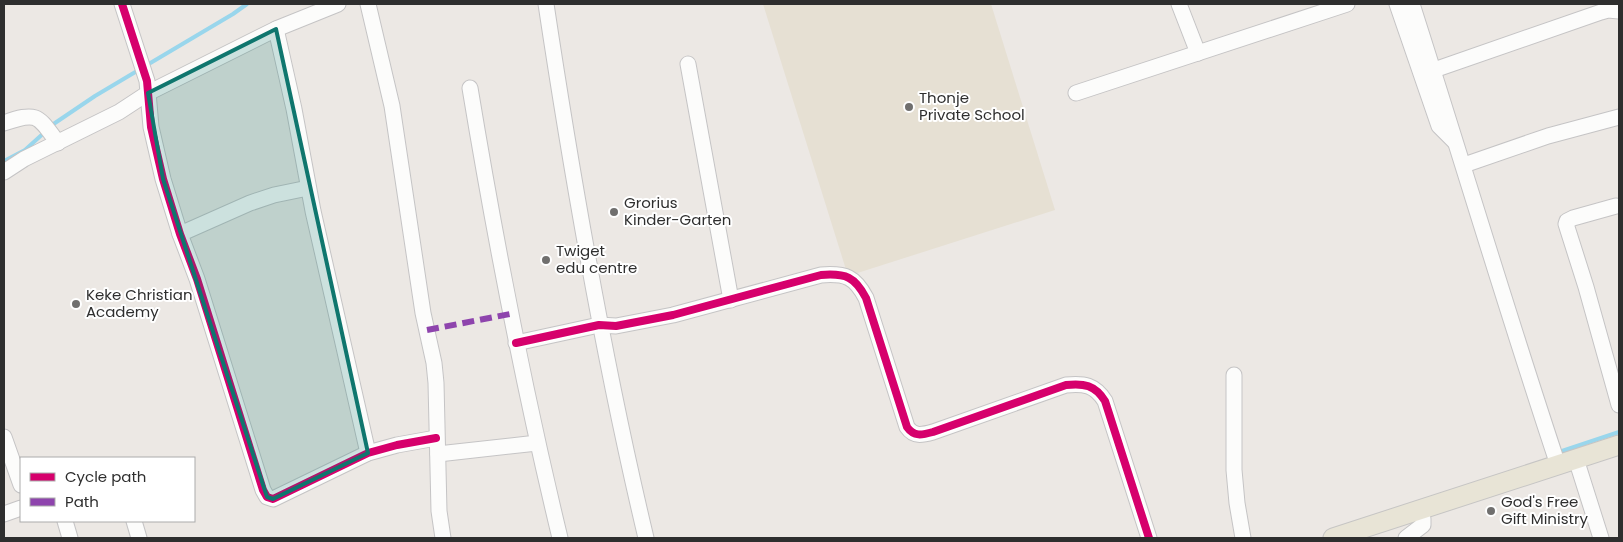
<svg xmlns="http://www.w3.org/2000/svg" width="1623" height="542" viewBox="0 0 1623 542" font-family="Poppins,sans-serif">
<style>
.education{fill:#e6e0d3}
.lines{fill:none;stroke-linecap:round;stroke-linejoin:round}
.stream{stroke:#99d6ec;stroke-width:4}
.minor-casing{stroke:#c5c4c5;stroke-width:17}
.major-casing{stroke:#c6c5c4;stroke-width:21}
.minor{stroke:#fcfcfb;stroke-width:15}
.major{stroke:#e8e4d6;stroke-width:19}
.quiet{stroke:#8e44ad;stroke-width:6;stroke-dasharray:12 6;stroke-linecap:butt}
.cycleway-casing{stroke:#fff;stroke-width:11}
.cycleway{stroke:#d6006c;stroke-width:8}
.marked{fill:#0f766e;fill-opacity:0.2;stroke:#0f766e;stroke-width:4;stroke-linejoin:round}
.poi-dot{fill:#706f6e;stroke:#fff;stroke-width:2}
.labels{text-anchor:middle;stroke-width:4;stroke-linejoin:round;paint-order:stroke}
.poi-label{font-size:15px;fill:#2e2e2e;stroke:#fff;text-anchor:start}
</style>
<rect width="100%" height="100%" fill="#ece8e4"/>
<path class="education" d="M763,4h228l64,206 -207,66z"/>
<g class="lines">
<g class="stream">
<path d="M147,65l86,-51 14,-10"/>
<path d="M52,125l43,-29 42,-25"/>
<path d="M4,161l21,-11 21,-19"/>
<path d="M1562,451l57,-19"/>
</g>
<g class="minor-casing">
<g id="minor">
<path d="M122,4l25,77 4,46 12,52 17,55 17,45 66,211 4,7 6,2 95,-46 29,-8 39,-7"/>
<path d="M368,4l24,102 31,207 11,50 2,20 3,128 4,27"/>
<path d="M546,4c27,179 58,358 100,534"/>
<path d="M1179,4l19,49"/>
<path d="M1397,4l42,122 15,15"/>
<path d="M1412,4c49,153 95,308 146,461"/>
<path d="M276,29l18,80 19,102 55,242"/>
<path d="M688,64l43,236"/>
<path d="M1434,70l167,-58 7,-2 11,1"/>
<path d="M470,88c25,151 54,301 90,450"/>
<path d="M1076,93l271,-89"/>
<path d="M4,123c34,-12 34,-7 54,20"/>
<path d="M1464,165l84,-29 71,-19"/>
<path d="M4,172l20,-13 95,-47 29,-19 128,-64 62,-25"/>
<path d="M1616,206l-43,12 -6,3 -1,3 20,63 33,118"/>
<path d="M180,234l70,-31 24,-8 34,-7"/>
<path d="M516,343l83,-18 17,1 57,-11 148,-40c25,-2 34,2 45,23l41,129c7,10 15,8 26,5l133,-47c18,-2 29,0 39,16l44,137"/>
<path d="M1234,375v95l3,33 6,35"/>
<path d="M4,437l17,48"/>
<path d="M438,454l99,-11"/>
<path d="M1576,459l25,79"/>
<path d="M4,514l17,-6"/>
<path d="M65,521l5,17"/>
<path d="M134,521l5,17"/>
<path d="M1406,538l17,-13v-6l-4,-9"/>
</g>
</g>
<g class="major-casing">
<path id="major" d="M1333,538l286,-93"/>
</g>
<use href="#minor" class="minor"/>
<use href="#major" class="major"/>
<path class="quiet" d="M427,330l83,-16"/>
<g class="cycleway-casing">
<g id="cycleway">
<path d="M122,4l25,77 4,46 12,52 17,55 17,45 66,211 4,7 6,2 95,-46 29,-8 39,-7"/>
<path d="M516,343l83,-18 17,1 57,-11 148,-40c25,-2 34,2 45,23l41,129c7,10 15,8 26,5l133,-47c18,-2 29,0 39,16l44,137"/>
</g>
</g>
<use href="#cycleway" class="cycleway"/>
</g>
<path class="marked" d="M276,29l92,424 -95,46 -6,-2 -104,-318 -15,-86z"/>
<g class="poi-dot">
<circle cx="909" cy="107" r="5"/>
<circle cx="614" cy="212" r="5"/>
<circle cx="546" cy="260" r="5"/>
<circle cx="76" cy="304" r="5"/>
<circle cx="1491" cy="511" r="5"/>
</g>
<g class="labels">
<g class="poi-label">
<text x="919" y="103">Thonje<tspan x="919" dy="17">Private School</tspan></text>
<text x="624" y="208">Grorius<tspan x="624" dy="17">Kinder-Garten</tspan></text>
<text x="556" y="256">Twiget<tspan x="556" dy="17">edu centre</tspan></text>
<text x="86" y="300">Keke Christian<tspan x="86" dy="17">Academy</tspan></text>
<text x="1501" y="507">God's Free<tspan x="1501" dy="17">Gift Ministry</tspan></text>
</g>
</g>
<rect width="1623" height="542" fill="none" stroke="#2e2e2e" stroke-width="10"/>
<rect x="20" y="457" width="175" height="65" fill="#ffffff" stroke="#ababab"/>
<rect x="30" y="473" width="25" height="8" fill="#d6006c" stroke="#ababab"/>
<text x="65" y="482" font-size="15" fill="#2e2e2e">Cycle path</text>
<rect x="30" y="498" width="25" height="8" fill="#8e44ad" stroke="#ababab"/>
<text x="65" y="507" font-size="15" fill="#2e2e2e">Path</text>
</svg>
